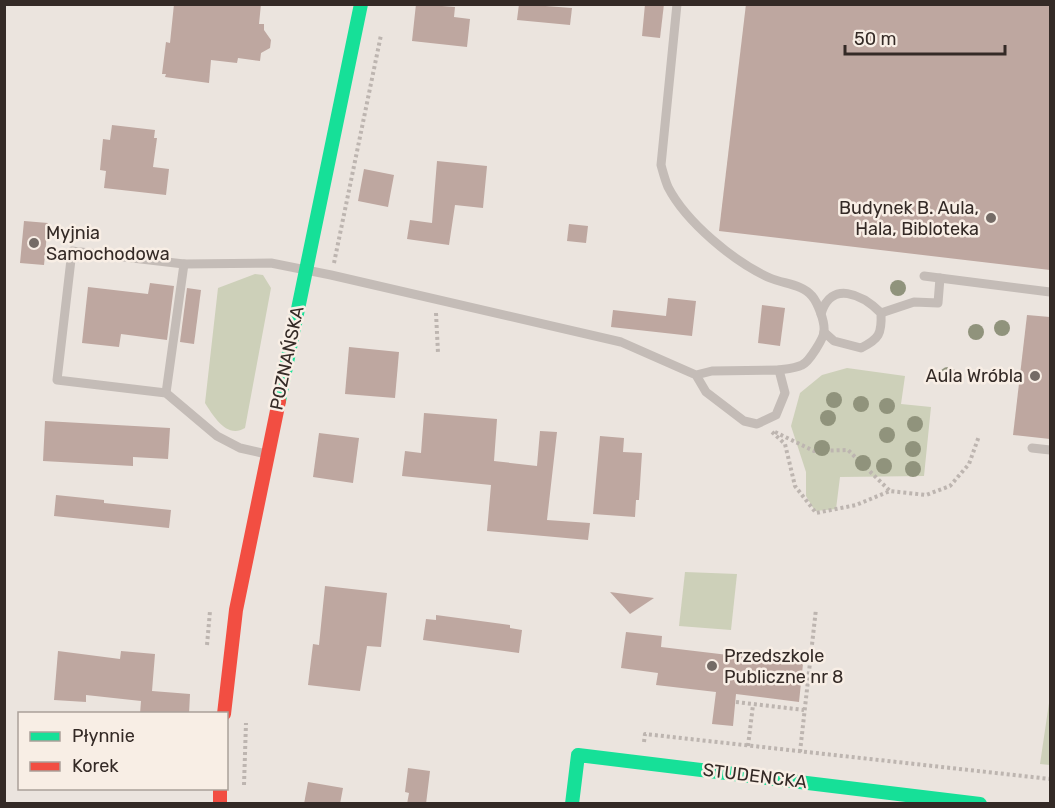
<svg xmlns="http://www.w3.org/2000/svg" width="1055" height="808" viewBox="0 0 1055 808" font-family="Rubik,sans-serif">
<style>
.green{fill:#cdd0b9}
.building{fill:#bea7a0}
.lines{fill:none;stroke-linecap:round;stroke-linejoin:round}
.path{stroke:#bdb5b0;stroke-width:4;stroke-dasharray:3 3;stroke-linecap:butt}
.lane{stroke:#c4bcb7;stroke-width:9}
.fast{stroke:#16e098;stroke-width:14}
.jam{stroke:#f24e42;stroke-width:14}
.tree{fill:#90937c}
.poi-dot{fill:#746b66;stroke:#f8eee5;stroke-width:2}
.labels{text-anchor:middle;stroke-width:5;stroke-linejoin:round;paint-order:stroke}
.poi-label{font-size:18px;fill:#342a26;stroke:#f8eee5;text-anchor:end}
.street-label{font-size:18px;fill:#342a26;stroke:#f8eee5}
</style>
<rect width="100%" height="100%" fill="#ebe4de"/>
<g class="green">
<path d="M255,274l8,1 8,13 -26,140c-18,11 -31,-11 -40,-25l13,-115z"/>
<path d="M847,368l58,8 -4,28 30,3 -7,69 -84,1 -4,32 -21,2 -9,-15v-24l-15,-46 9,-33 22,-18z"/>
<path d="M685,572l52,2 -6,56 -52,-4z"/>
<path d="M1049,703l1,1v61l-10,-1z"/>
</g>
<g class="building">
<path d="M174,4h87l-2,20h5v6l7,10 -1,8 -9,5 -1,8 -22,-3 -1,5 -26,-3 -2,23 -44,-6 1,-3h-4l4,-32 4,1z"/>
<path d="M416,4l39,3 -1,10 16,2 -3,28 -55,-6z"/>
<path d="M519,4l53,4 -2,17 -53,-5z"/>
<path d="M645,4h19l-4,34 -18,-2z"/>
<path d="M746,4h304v266l-331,-39z"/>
<path d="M112,125l43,5 -1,8h3l-4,29 16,2 -3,26 -62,-7 2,-17 -6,-1 3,-31 7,1z"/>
<path d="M437,161l50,5 -4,42 -28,-3 -6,40 -42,-6 3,-19 22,3z"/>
<path d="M364,169l30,6 -6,32 -30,-6z"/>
<path d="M24,221l24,2 -4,42 -24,-2z"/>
<path d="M569,224l19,2 -2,17 -19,-2z"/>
<path d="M150,283l24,3 -7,54 -46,-6 -2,13 -37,-4 6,-56 60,7z"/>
<path d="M187,288l14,2 -7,54 -14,-2z"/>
<path d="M668,298l28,3 -4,35 -81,-9 2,-17 53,6z"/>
<path d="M762,305l23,3 -5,38 -22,-3z"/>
<path d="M1027,315l23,2v122l-37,-4z"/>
<path d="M349,347l50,5 -4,46 -50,-4z"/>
<path d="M424,413l73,6 -3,42 43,5 3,-35 17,1 -10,88 43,3 -2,17 -101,-9 4,-46 -89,-9 3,-25 16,2z"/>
<path d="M45,421l125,7 -2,31 -35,-2v9l-90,-5z"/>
<path d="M319,433l40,5 -6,45 -40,-6z"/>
<path d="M600,436l24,2 -1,14 19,1 -3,47h-3l-1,17 -42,-3z"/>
<path d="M56,495l48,5v3l67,7 -2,18 -115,-12z"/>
<path d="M325,586l62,7 -6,54 -14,-1 -7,45 -52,-6 5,-41 6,1z"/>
<path d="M610,592l44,6 -24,16z"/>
<path d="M436,615l74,10v3l12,2 -3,23 -96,-13 3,-21 10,1z"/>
<path d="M626,632l36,4 -1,11 142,17 -4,38 -63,-8 -3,32 -21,-2 4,-32 -60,-7 2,-12 -37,-5z"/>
<path d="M58,651l62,8 1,-8 34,3 -3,37 38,3 -1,20h-49l1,-13 -55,-6v7l-32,-2z"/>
<path d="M408,768l22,3 -4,33h-19l2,-11 -4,-1z"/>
<path d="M308,782l35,6 -3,16h-36z"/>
</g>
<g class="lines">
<g class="path">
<path d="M334,263l47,-228"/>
<path d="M436,313l2,40"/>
<path d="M772,432l13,12 10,42 21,27 40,-8 34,-14 36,4 24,-9 19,-22 10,-28"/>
<path d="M775,432l39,19 34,-1 42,41"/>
<path d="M207,645l3,-34"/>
<path d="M736,702l68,8"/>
<path d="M644,742l1,-8 405,45"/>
<path d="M748,746l5,-41"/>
<path d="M800,752l16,-143"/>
<path d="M244,785l2,-62"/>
</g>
<g class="lane">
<path d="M677,4l-16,161c2,7 4,15 7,22 18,35 66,75 102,91 14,6 32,6 42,18 6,7 13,26 12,35 0,7 -15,31 -22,34 -6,3 -16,4 -23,5"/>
<path d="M924,276l126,16"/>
<path d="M881,313l33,-11 24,1 2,-25"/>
<path d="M821,314c10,-34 41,-20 60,-1 1,21 -2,26 -20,35l-27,-7 -10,-9"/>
<path d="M166,393l18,-129"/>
<path d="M1032,448l18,2"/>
<path d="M266,454l-26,-6 -23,-12 -51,-43 -109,-13 15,-129 112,13 87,-1 60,12 290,67 75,33 10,17 38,29 13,3 19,-9 9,-22 -6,-23 -67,1 -16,4"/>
</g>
<g class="fast">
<path d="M279,401l82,-397"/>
<path d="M572,804l6,-49 402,49"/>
</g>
<g class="jam">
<path d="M224,714l12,-104 43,-209"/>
<path d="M220,788v16"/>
</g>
</g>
<g class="tree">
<circle cx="898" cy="288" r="8"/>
<circle cx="1002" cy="328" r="8"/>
<circle cx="976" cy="332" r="8"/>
<circle cx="948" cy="375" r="8"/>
<circle cx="834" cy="400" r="8"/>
<circle cx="861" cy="404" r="8"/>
<circle cx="887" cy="406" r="8"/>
<circle cx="828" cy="418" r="8"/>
<circle cx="915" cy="424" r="8"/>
<circle cx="887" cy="435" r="8"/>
<circle cx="822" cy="448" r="8"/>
<circle cx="913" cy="449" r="8"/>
<circle cx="863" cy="463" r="8"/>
<circle cx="884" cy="466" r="8"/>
<circle cx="913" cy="469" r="8"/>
</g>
<g class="poi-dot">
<circle cx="991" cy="218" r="6"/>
<circle cx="34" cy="243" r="6"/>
<circle cx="1035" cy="376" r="6"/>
<circle cx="712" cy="666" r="6"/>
</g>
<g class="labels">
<g class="poi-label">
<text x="979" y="214">Budynek B. Aula,<tspan x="979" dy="21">Hala, Bibloteka</tspan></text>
<text x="46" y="239" text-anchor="start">Myjnia<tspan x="46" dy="21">Samochodowa</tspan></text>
<text x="1023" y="382">Aula Wróbla</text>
<text x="724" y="662" text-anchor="start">Przedszkole<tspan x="724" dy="21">Publiczne nr 8</tspan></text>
</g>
<g class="street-label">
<text transform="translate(287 358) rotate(-78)" y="6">POZNAŃSKA</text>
<text transform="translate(755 776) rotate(7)" y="6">STUDENCKA</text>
</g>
</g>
<rect width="1055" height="808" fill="none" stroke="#342a26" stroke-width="12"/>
<rect x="18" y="712" width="210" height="78" fill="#f8eee5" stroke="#aaa099" stroke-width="1.5"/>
<rect x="30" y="732" width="30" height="9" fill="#16e098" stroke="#aaa099" stroke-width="1.5"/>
<text x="72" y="742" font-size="18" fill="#342a26">Płynnie</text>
<rect x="30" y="762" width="30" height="9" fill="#f24e42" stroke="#aaa099" stroke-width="1.5"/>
<text x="72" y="772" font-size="18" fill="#342a26">Korek</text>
<path d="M845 45v9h160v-9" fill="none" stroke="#342a26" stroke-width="3"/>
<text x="854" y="45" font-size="18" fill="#342a26" stroke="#f8eee5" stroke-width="4.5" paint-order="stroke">50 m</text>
</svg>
